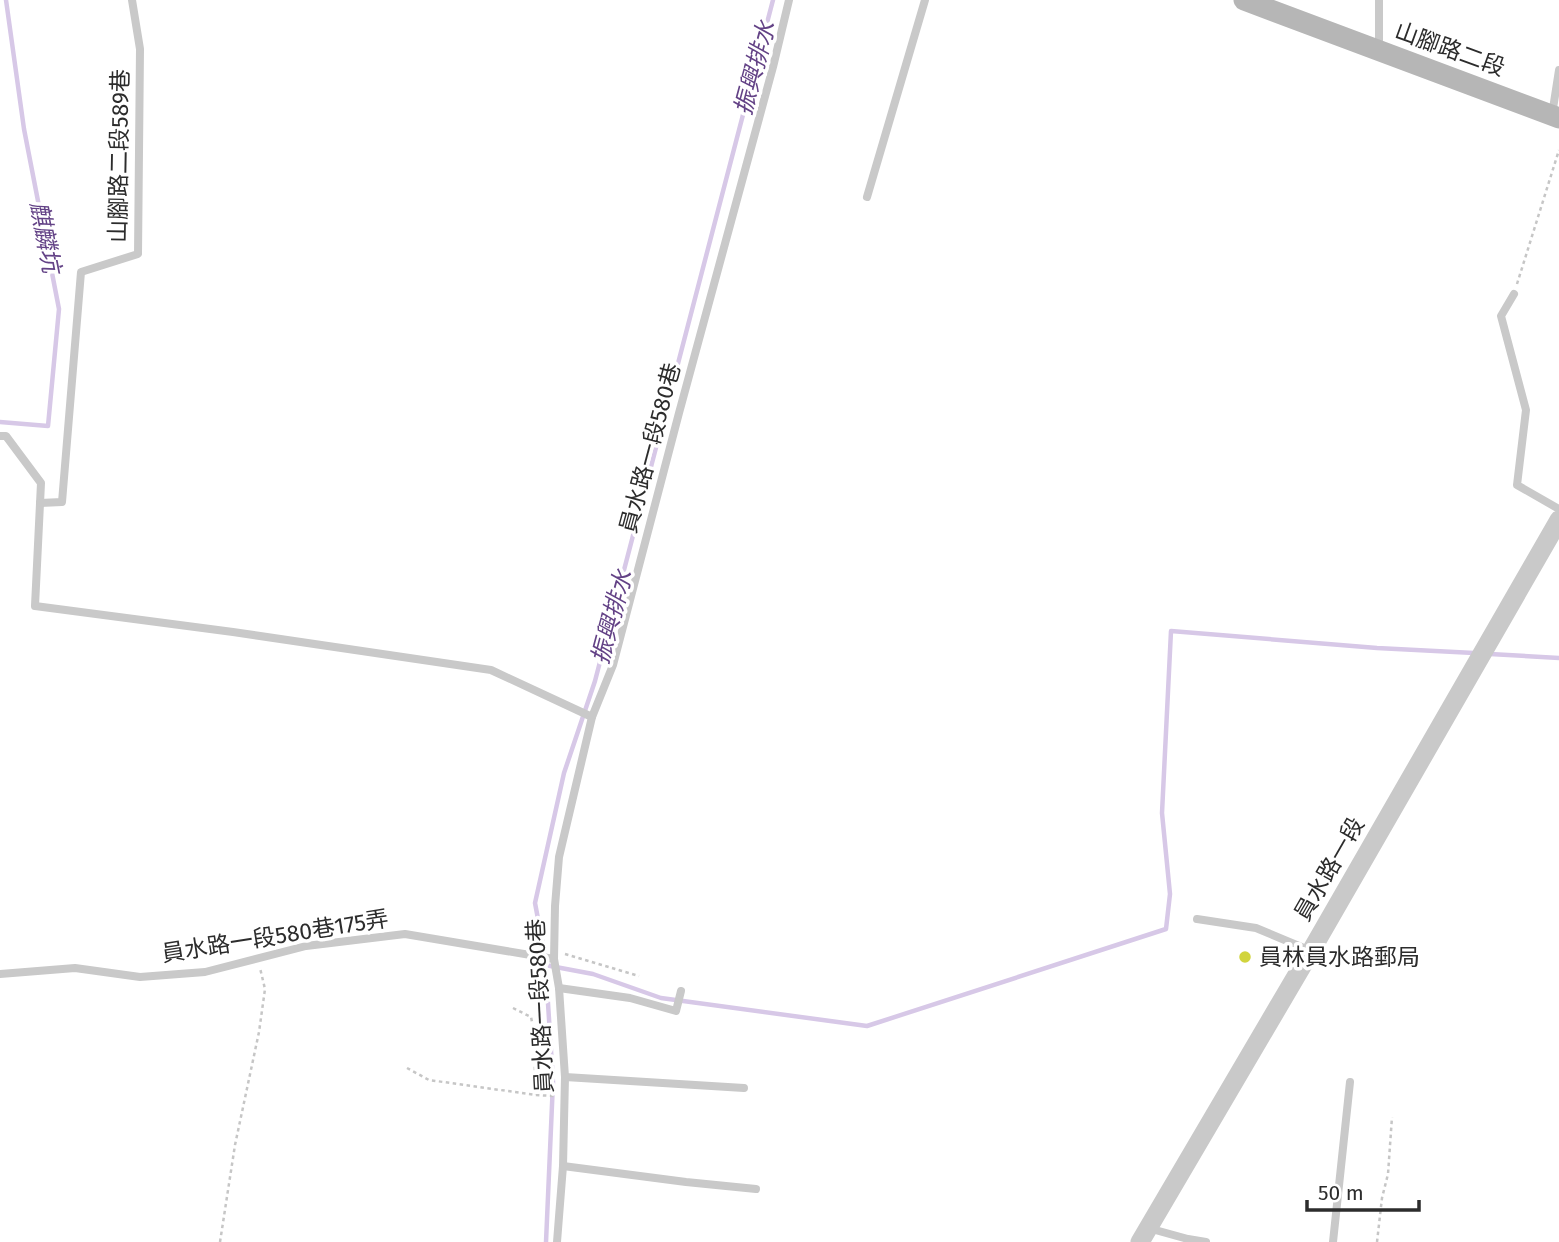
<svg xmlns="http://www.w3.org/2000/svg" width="1559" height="1242" viewBox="0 0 1559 1242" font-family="'Fira Sans','Noto Sans TC',sans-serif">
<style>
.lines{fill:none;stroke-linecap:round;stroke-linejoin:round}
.stream{stroke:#d7c8e7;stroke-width:4.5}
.path{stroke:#c6c6c6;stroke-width:2.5;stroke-dasharray:3.5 3.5;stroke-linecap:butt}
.service{stroke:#c9c9c9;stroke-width:8}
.tertiary{stroke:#c9c9c9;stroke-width:19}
.secondary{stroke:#b6b6b6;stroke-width:21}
.poi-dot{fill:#d1d43d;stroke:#fff;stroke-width:2.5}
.labels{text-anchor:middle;stroke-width:7;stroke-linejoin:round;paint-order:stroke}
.street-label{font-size:23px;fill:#2c2c2c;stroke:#fff}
.poi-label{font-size:23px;fill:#2c2c2c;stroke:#fff;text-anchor:start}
.water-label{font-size:24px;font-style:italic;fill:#634286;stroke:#fff}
</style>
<rect width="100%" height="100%" fill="#fff"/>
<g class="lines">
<g class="stream">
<path d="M0,422l48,4 11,-117 -35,-180 -18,-129"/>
<path d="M1490,654l69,4"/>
<path d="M545,965l48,9 68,24 206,28 299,-97 4,-35 -8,-81 9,-182 206,17 97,5"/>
<path d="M546,1242l7,-160 -8,-126 -10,-53 29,-130 31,-92 178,-681"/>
</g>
<g class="path">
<path d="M1517,284l42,-134"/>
<path d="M565,954l74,22"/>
<path d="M513,1008l18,9 2,10 3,68"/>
<path d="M407,1068l22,12 107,15 18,1"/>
<path d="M220,1242l15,-97 24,-113 6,-43 -5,-21"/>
<path d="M1377,1242l5,-44 6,-24 4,-57"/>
</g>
<g class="service">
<path d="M1379,50v-50"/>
<path d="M1552,115l7,-45"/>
<path d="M867,197l58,-197"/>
<path d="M1514,294l-13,22 25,94 -9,75 42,24"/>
<path d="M0,436h6l35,47 -6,123 198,26 258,38 101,47"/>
<path d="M40,503l22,-1 19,-230 57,-18 2,-205 -8,-49"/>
<path d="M1197,919l59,9 55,23"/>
<path d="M0,974l75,-6 65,9 65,-5 101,-26 99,-12 149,25"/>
<path d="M559,988l71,10 46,13 5,-20"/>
<path d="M565,1077l179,11"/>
<path d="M563,1166l123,16 70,7"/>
<path d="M1148,1228l40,11 18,3"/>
<path d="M557,1242l6,-76 2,-89 -6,-89 -5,-29 1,-53 4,-49 33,-140 21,-52 66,-252 94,-346 16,-67"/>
<path d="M1333,1242l17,-160"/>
</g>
<path class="tertiary" d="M1140,1242l171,-291 248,-431"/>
<path class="secondary" d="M1244,0l315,118"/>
</g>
<circle class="poi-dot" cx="1245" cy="957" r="7"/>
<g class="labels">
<g class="street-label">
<text transform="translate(1450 49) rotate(20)" y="8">山腳路二段</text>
<text transform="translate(119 156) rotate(-89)" y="8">山腳路二段589巷</text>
<text transform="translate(650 448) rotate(-75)" y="8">員水路一段580巷</text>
<text transform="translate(1329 869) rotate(-60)" y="8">員水路一段</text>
<text transform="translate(275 936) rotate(-9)" y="8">員水路一段580巷175弄</text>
<text transform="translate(540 1006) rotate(-93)" y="8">員水路一段580巷</text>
</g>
<g class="poi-label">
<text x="1259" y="965">員林員水路郵局</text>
</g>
<g class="water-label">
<text transform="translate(755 68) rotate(-75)" y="8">振興排水</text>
<text transform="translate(45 237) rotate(79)" y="8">麒麟坑</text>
<text transform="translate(612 617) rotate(-75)" y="8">振興排水</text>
</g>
</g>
<path d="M1307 1200v10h112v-10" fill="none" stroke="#2c2c2c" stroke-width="3.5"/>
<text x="1318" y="1200" font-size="21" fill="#2c2c2c" stroke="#ffffff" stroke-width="5" paint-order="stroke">50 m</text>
</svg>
